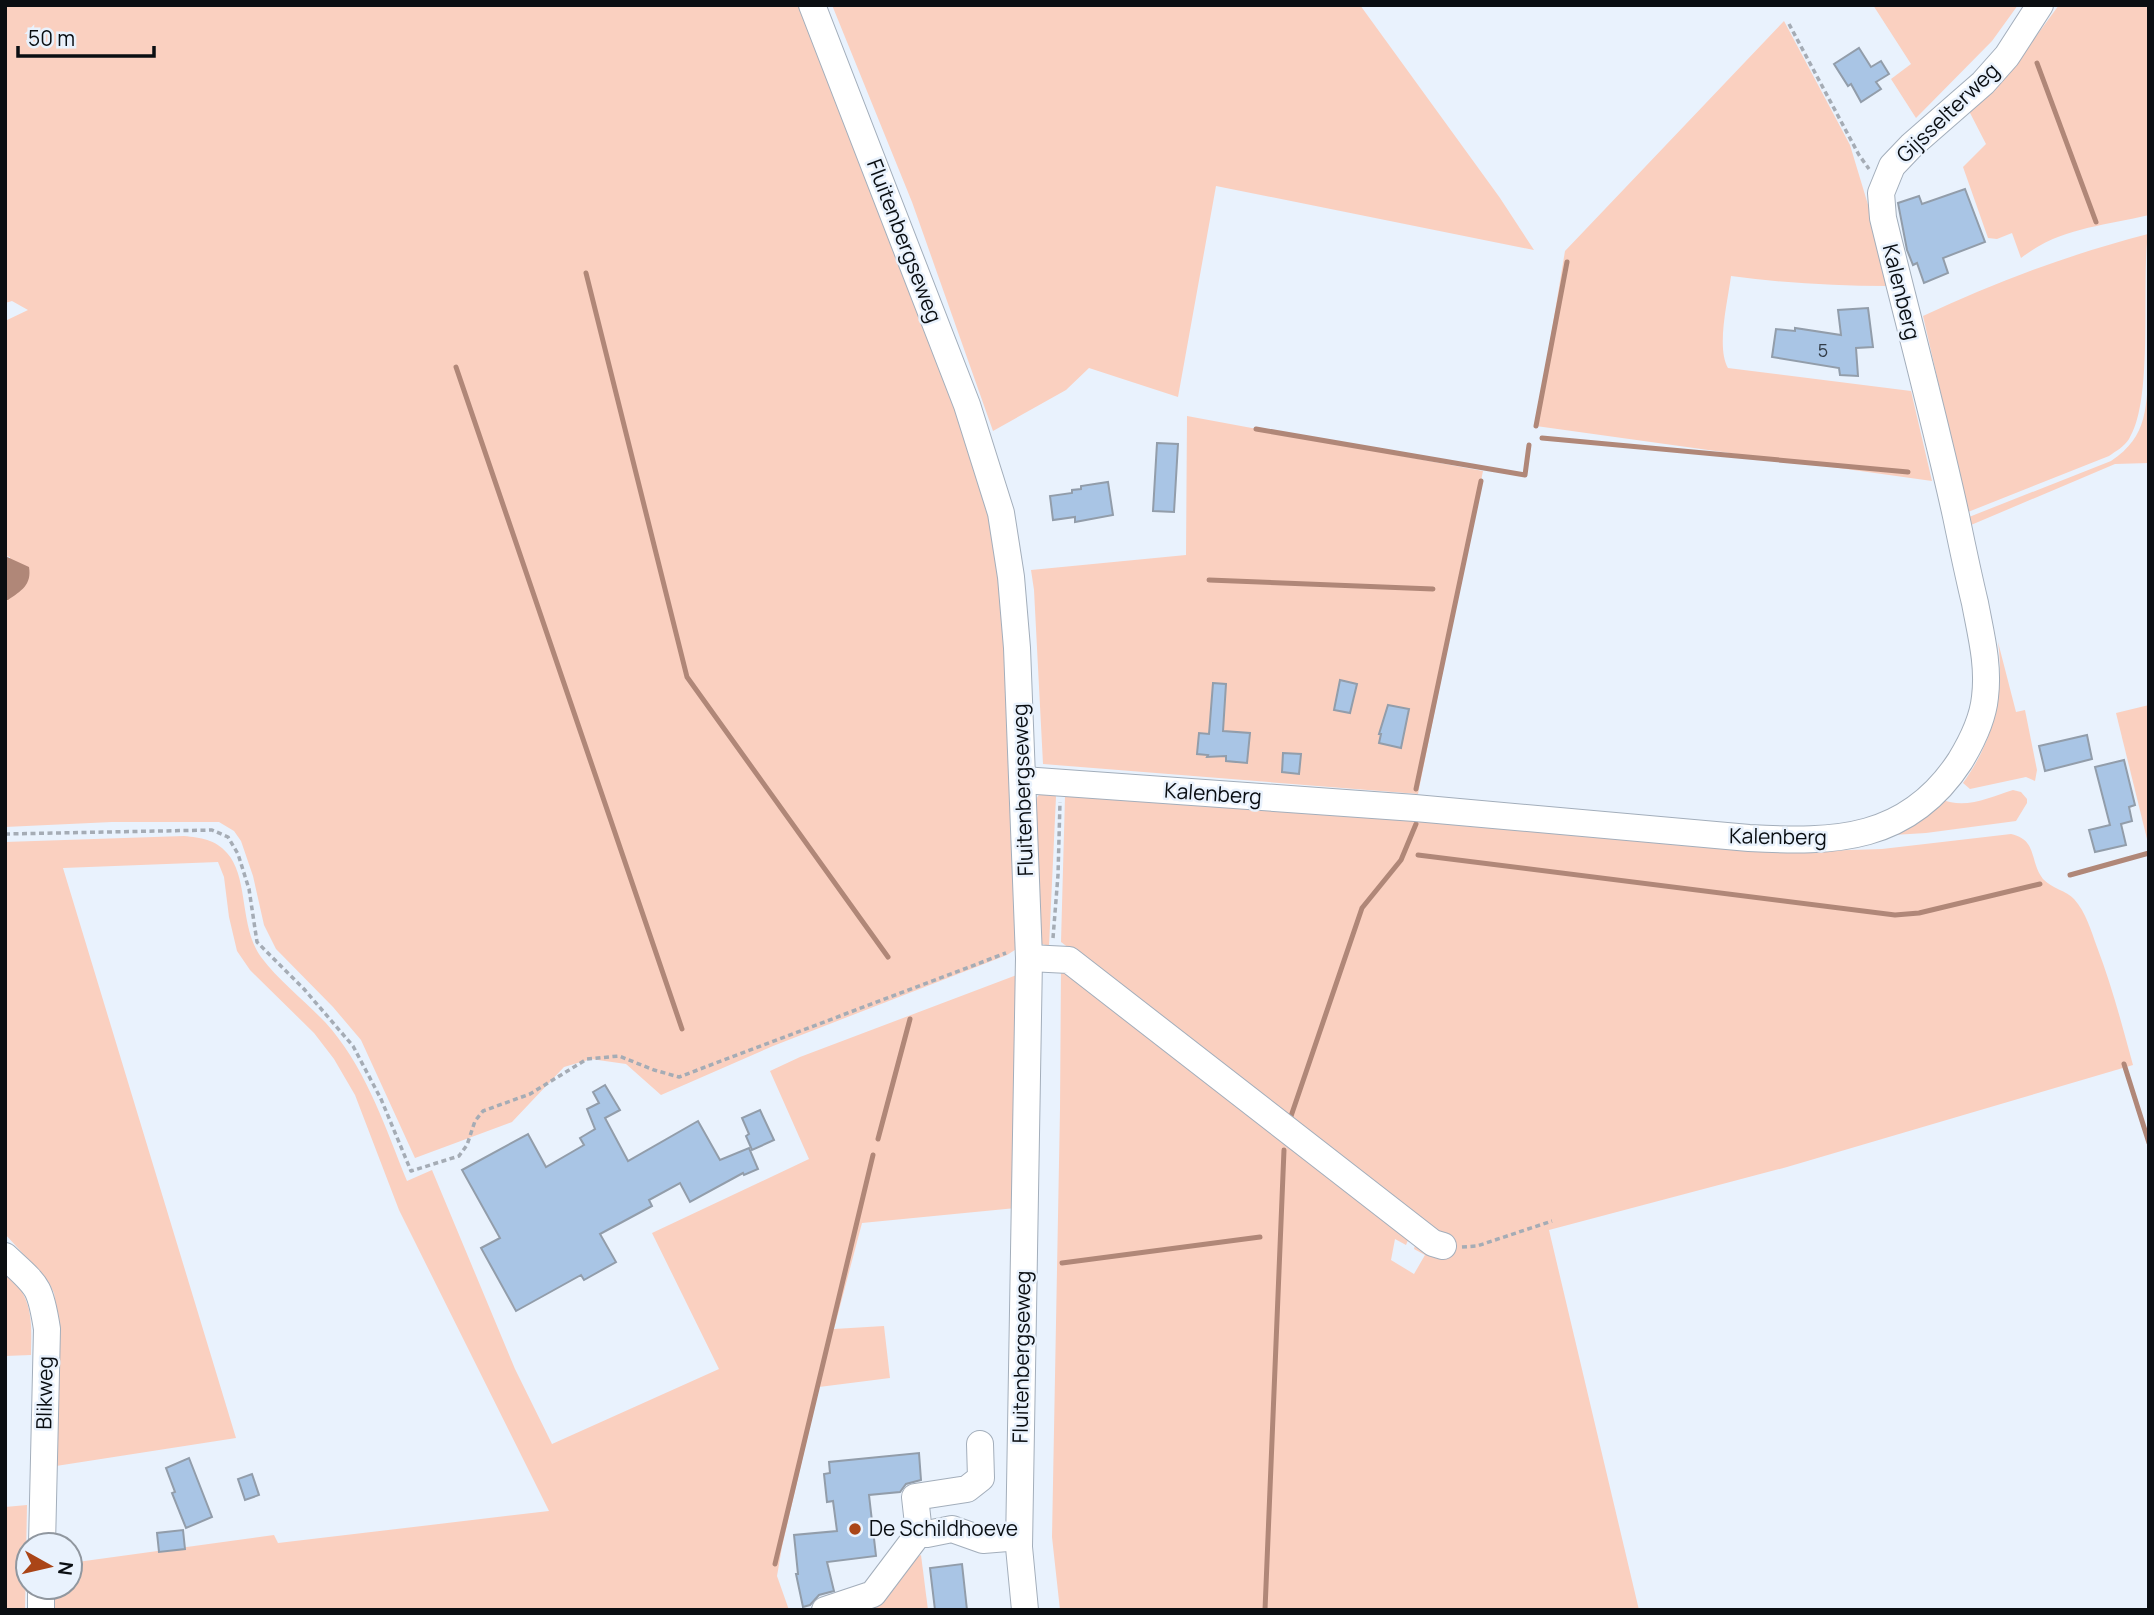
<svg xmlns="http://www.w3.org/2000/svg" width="2154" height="1615" viewBox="0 0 2154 1615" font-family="Manrope,sans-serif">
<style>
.green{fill:#fad0c0}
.water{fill:#b08778}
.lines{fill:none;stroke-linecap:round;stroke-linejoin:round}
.stream{stroke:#b08778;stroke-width:5}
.building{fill:#a9c5e5;stroke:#929daa;stroke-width:2}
.minor-casing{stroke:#a3aebb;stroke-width:28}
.path{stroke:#a5acb5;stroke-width:3.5;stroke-dasharray:5 3.5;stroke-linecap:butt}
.minor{stroke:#fff;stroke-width:26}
.poi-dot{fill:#aa4517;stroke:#e9f2fd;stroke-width:2.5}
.labels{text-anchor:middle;stroke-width:5;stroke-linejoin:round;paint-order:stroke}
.number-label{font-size:18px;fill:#323c47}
.street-label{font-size:21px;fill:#0a0e12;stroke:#e9f2fd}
.poi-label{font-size:21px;fill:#0a0e12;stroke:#e9f2fd;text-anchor:start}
</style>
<rect width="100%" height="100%" fill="#e9f2fd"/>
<g class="green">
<path d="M5,5h796l175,455 24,101 21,385 -14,9 -234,91 -112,49 -35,-31 -35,-5 -27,8 -52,55 -97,36 -54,-118 -28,-33 -57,-58 -12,-24 -11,-49 -12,-35 -7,-10 -15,-9h-107l-107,5v-227h3l2,-43 -5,-1v-235l23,-11 -16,-9 -7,2z"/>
<path d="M832,5h528l140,193 34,52 -318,-64 -38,211 -89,-29 -23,22 -73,41 -81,-229z"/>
<path d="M1873,5h145l-26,36 -76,77 -25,-39 20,-15z"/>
<path d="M2059,5h90v210c-46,11 -90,13 -128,43l-9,-25 -15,6 -9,-1 -25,-71 23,-23 -17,-33 51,-53z"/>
<path d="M1784,21l66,124 19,63 18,78c-52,0 -104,-3 -156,-10 -3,24 -15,72 -3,92l183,23 21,90 -396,-55 29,-175z"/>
<path d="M2148,234c-7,50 6,166 -19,205 -5,8 -13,12 -20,17l-141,56 -45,-196c73,-34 147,-62 225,-82z"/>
<path d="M2149,364v99l-34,1 -144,61 -2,-8 142,-56c38,-25 35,-55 38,-97z"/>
<path d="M1187,416l296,55 -65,323 -375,-30 -9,-174 -3,-20 155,-15z"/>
<path d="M1998,642l18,70 9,-2 12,60 -2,11 -9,-4 -56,12 -7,-6c31,-43 42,-89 35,-141z"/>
<path d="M2149,705v142l-33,-134z"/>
<path d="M1052,788l4,9 -7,149 -10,-3 -4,-140c3,-10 7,-13 17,-15z"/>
<path d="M1070,789l236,19 383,35 129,8 64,-2 129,-15c27,6 18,27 32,45 8,9 24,12 31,20 12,13 17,32 23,48 15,39 25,78 36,118l-346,102 -238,63 90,380h-579l-8,-73 8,-428 1,-142h7l14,9 329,257 -5,12 -11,-6 -4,21 23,14 11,-19 -11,-6 1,-4 8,4 2,-4 6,4 4,-4 10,3 1,-1 -13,-7 -44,-36 -96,-84 -56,-45 -176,-133 4,-146z"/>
<path d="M2013,790l8,2 6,7v4l-11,18 -90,12 -33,2 48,-36c24,11 49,-2 72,-9z"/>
<path d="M184,836c17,2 31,3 43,17 22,24 12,74 34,104 20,27 49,47 71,73 36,44 54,99 75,151l25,-11 83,199 37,75 167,-75 -67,-136 157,-74 -39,-88 30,-14 222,-84 -6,235 -154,15 -28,106 50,-3 6,52 -71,9 -37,160 -5,29 12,34h-737v-23h18v-24l204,-28 4,8 271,-32 -150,-301 -44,-115 -21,-36 -20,-26 -64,-63 -13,-19 -8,-34 -5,-40 -6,-15 -155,6 173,570 -180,28 2,-145 -4,-28 -6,-12 -43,-47v-392z"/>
<path d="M5,1271c28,26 27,48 26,84l-26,1z"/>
<path d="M27,1505l-2,105h-20v-103z"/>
<path d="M921,1555l7,55h-75l56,-49z"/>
</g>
<path class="water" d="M5,556l24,11c3,18 -8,24 -21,33h-3z"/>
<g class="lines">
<g class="stream">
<path d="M2037,63l59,159"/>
<path d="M586,273l101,404 201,280"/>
<path d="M456,367l226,662"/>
<path d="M1536,426l31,-164"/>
<path d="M1256,429l269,46 4,-30"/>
<path d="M1542,438l366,34"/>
<path d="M1209,580l224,9"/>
<path d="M1416,789l65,-308"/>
<path d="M1418,855l477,60 24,-2 121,-29"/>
<path d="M2070,875l79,-22"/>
<path d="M2124,1064l25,79"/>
<path d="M1289,1122l73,-214 39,-48 15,-36"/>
<path d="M878,1139l32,-120"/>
<path d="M1062,1263l198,-26"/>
<path d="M775,1564l98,-409"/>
<path d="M1265,1610l19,-460"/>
</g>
</g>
<g class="building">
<path d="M1859,48l12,19 10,-6 8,13 -13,8 5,7 -20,13 -10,-18 -3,2 -14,-22z"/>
<path d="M1965,189l20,53 -42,16 5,15 -24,10 -7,-20 -4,2 -6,-15 -9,-47 21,-7 3,8z"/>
<path d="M1868,308l5,39 -17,1 2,28 -18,-1 -1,-7 -67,-11 4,-28 19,2v-3l46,7 -3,-25z"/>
<path d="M1157,443l21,1 -4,68 -21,-1z"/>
<path d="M1108,482l5,33 -38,7v-5l-22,3 -3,-24 22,-3v-3l9,-1v-3z"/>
<path d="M1340,680l17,4 -7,29 -16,-3z"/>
<path d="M1213,683l13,1 -3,47 27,2 -3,30 -21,-2v-5l-19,1 1,-2 -11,-1 2,-21 10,1z"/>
<path d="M1388,705l21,4 -8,39 -22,-5 2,-9h-2z"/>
<path d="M2087,735l5,24 -47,12 -6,-25z"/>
<path d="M1283,753l18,1 -2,20 -17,-2z"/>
<path d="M2124,760l11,45 -6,2 3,14 -11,3 5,21 -31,7 -6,-22 21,-5 -15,-58z"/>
<path d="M605,1085l15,25 -15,8 23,43 70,-40 22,39 29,-12 9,21 -14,6 -1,-2 -53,29 -10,-19 -31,17 3,6 -52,28 16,28 -32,18 -3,-5 -65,36 -35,-63 19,-10 -38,-68 66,-36 18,33 38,-22 -4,-7 15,-9 -8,-20 12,-6 -6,-11z"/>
<path d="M760,1110l14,30 -22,10 -6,-14 3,-2 -7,-16z"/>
<path d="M919,1453l2,27 -15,4 -6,8 -31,3 7,61 -49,6 7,29 -15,4 -9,10 -7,2 -7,-33h2l-4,-39 43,-4 -4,-30 -6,1 -3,-28 6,-1 -1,-11z"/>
<path d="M189,1458l23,59 -26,11 -14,-35 3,-1 -9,-24z"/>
<path d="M252,1474l7,21 -14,5 -7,-21z"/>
<path d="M183,1530l2,19 -26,3 -2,-19z"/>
<path d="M962,1564l5,46h-32l-5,-42z"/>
</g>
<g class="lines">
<g class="minor-casing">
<g id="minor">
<path d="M812,5l155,400 34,108 10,64 6,71 12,310 -10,589 6,63"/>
<path d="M1023,780l392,28 334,30c86,5 159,3 211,-77 11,-18 23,-43 25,-64 4,-32 -4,-62 -10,-94 -7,-29 -13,-58 -19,-87 -22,-100 -49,-199 -73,-298l-2,-25 11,-27 20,-21 71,-62 24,-27 33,-51"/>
<path d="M1029,958l40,2 364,283 10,3"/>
<path d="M5,1256c32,30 35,28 42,73l-5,216"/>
<path d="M919,1533l8,1 25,-5 31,11 36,-3"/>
<path d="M41,1610v-23"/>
<path d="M825,1610l48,-16 46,-61 -4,-36 52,-8 14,-11 -1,-34"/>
</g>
</g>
<g class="path">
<path d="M1789,24l70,131 10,14"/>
<path d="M5,834l207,-4 16,7 10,17 11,35 8,53 47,47 49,57 28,53 30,72 48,-15 8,-11 8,-24 8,-10 47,-17 57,-35 32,-3 35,14 25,7 327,-124"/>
<path d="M1053,938l5,-63 2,-73"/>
<path d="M1462,1247l15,-1 75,-25"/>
</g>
<use href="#minor" class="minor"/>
</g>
<circle class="poi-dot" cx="855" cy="1529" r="7"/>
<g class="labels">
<g class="number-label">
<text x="1823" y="357">5</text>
</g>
<g class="street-label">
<text transform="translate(1948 113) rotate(-44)" y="7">Gijsselterweg</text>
<text transform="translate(904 241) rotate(69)" y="7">Fluitenbergseweg</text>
<text transform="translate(1901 292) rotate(76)" y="7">Kalenberg</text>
<text transform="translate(1023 790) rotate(-92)" y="7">Fluitenbergseweg</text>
<text transform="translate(1213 794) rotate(4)" y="7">Kalenberg</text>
<text transform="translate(1778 837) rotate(1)" y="7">Kalenberg</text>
<text transform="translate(1022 1357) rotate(-89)" y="7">Fluitenbergseweg</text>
<text transform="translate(45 1393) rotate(-89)" y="7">Blikweg</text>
</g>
<g class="poi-label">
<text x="869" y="1536">De Schildhoeve</text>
</g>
</g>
<rect width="2154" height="1615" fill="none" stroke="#0a0e12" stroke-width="14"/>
<g transform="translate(49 1566) rotate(98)"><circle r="33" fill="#e9f2fd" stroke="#90979f" stroke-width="2"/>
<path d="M0-5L12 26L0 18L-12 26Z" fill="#aa4517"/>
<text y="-10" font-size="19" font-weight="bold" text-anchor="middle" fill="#0a0e12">N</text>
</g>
<path d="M18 46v10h136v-10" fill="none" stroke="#0a0e12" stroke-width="3.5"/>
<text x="28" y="46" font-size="21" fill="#0a0e12" stroke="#e9f2fd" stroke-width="5" paint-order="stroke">50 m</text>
</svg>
